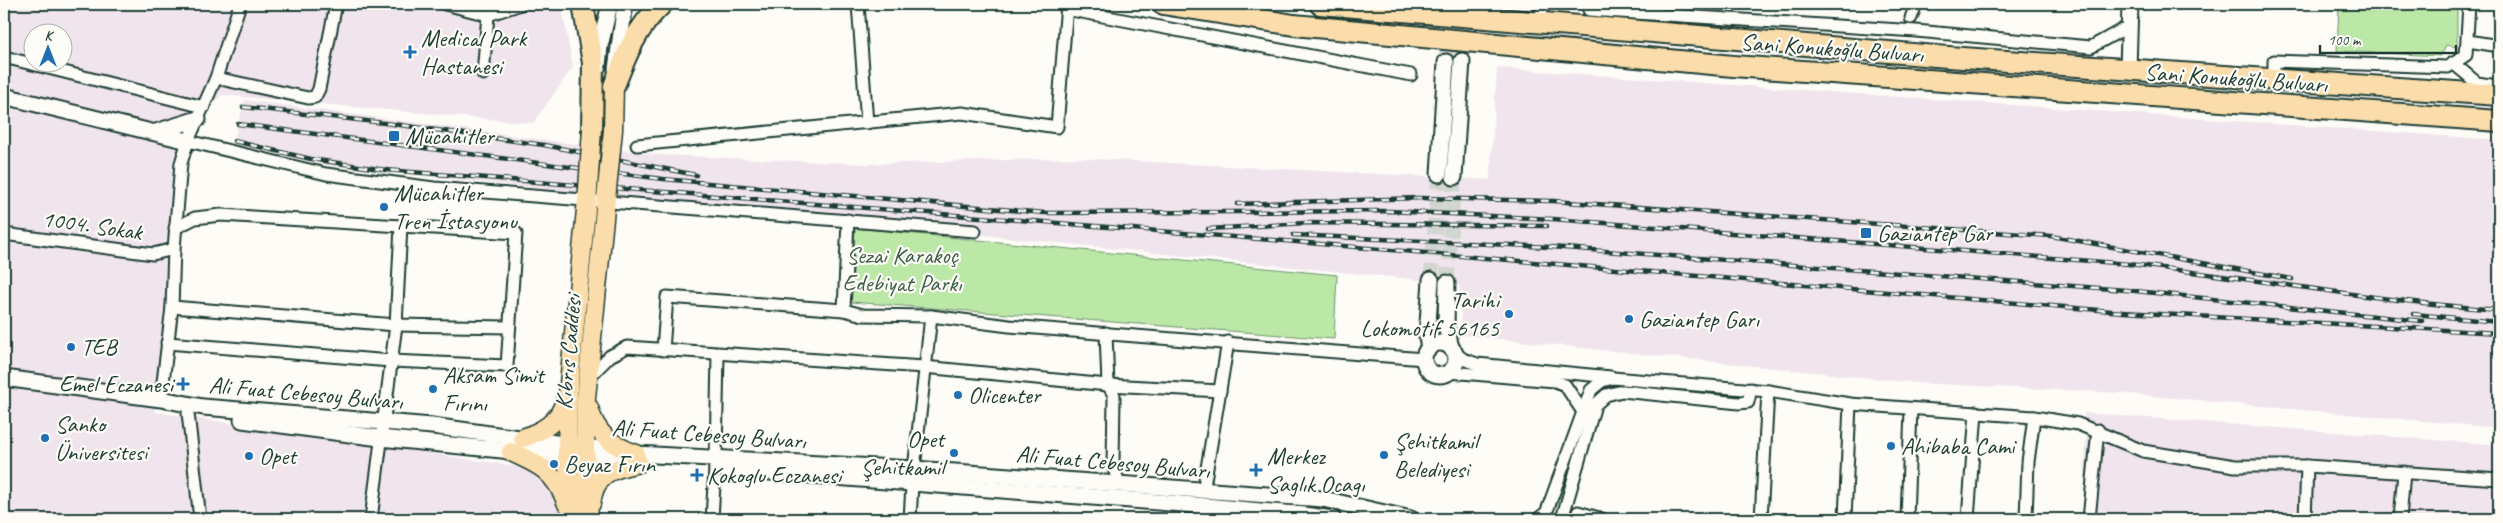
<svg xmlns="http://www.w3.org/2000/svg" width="2503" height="523" viewBox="0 0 2503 523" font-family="Caveat,sans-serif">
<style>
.built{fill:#f0e4ed;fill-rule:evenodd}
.green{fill:#bbe8a6;stroke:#6d926d}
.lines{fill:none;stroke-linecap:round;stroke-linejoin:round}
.secondary-tunnel{stroke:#d1d6d0;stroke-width:15;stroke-dasharray:15 8;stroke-linecap:butt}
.street-casing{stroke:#1f3d34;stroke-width:15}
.secondary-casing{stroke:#1f3d34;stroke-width:19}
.primary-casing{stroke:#1f3d34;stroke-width:21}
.highway-casing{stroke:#1f3d34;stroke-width:24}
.street{stroke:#fdfcf7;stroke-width:11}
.secondary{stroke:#fdfcf7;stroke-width:15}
.primary{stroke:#fbddab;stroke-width:18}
.highway{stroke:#fbddab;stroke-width:20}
.rail-casing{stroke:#1f3d34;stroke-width:4.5}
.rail{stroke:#fdfcf7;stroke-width:2.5;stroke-dasharray:8;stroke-linecap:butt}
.primary-bridge-casing{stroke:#1f3d34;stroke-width:21;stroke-linecap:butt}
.primary-bridge{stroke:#fbddab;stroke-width:18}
.poi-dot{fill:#1f6fb2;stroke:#fdfcf7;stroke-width:2}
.labels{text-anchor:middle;stroke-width:4.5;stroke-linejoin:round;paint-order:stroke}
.poi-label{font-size:24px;fill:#1f3d34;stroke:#fdfcf7;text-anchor:start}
.street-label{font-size:24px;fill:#1f3d34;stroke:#fdfcf7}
.park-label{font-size:24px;fill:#3e5f4b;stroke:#fdfcf7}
</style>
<rect width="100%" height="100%" fill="#fdfcf7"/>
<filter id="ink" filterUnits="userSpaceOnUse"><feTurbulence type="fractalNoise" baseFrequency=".02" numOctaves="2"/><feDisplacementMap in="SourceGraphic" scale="10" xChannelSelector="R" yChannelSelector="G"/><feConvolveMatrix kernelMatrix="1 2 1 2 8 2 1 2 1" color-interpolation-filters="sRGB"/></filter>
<g filter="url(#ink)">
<g class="built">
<path d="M4,4h557l12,63 -40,56 -312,-28 -39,48 -27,269 406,61 5,46h-562zM32,32h30v30h-30z"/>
<path d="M1497,68l1002,72v288l-379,-35 -203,-10 -455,-48 -3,-51 -828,-85 -305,-34 -94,-20 13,-45 414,55 209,9 208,-6 414,22z"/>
<path d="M2084,413l415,32v74h-415l2,-80z"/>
</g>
<g class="green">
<path d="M2339,4h118v43l-11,-2 -5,11 -104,-5z"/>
<path d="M855,228l482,47 -3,64 -483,-37z"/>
</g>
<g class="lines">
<g class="secondary-tunnel">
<path d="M1462,61l3,-57"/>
<path d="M1446,62l5,-58"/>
<path d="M1431,280l8,-106"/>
<path d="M1447,283l7,-106"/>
</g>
<g class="street-casing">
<g id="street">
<path d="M445,4l43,11 33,-11"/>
<path d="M858,4l9,119"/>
<path d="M1066,9l345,66"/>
<path d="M1589,10l327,21 175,16 38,-21"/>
<path d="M1911,18l5,-14"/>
<path d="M1541,23l1,-19"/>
<path d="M2468,41l31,5"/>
<path d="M4,57l200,50"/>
<path d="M2453,63l24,20 20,3"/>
<path d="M483,74l5,-59"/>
<path d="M216,78l92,20 7,-1 4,-8 17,-85"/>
<path d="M2274,79v-18l174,6 18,-12 3,-51"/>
<path d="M188,141l138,33 108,14 541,43"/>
<path d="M637,145l325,-32 95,14 10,-123"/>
<path d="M848,220l-4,90 19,5 68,1 78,10 415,33"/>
<path d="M175,228l20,-10 26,-3 180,11 -5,99 -25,194"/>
<path d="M4,234l149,20 21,-5"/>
<path d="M172,307l224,18 112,2"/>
<path d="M1106,333l2,52 6,10 -1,70 6,19"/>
<path d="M167,343l224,18 116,5 9,-133 -115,-7"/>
<path d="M663,350l4,-53 177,13"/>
<path d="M1455,353l8,6 14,5 134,13"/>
<path d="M1449,372l106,9 10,4 18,27"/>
<path d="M589,377l21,-21 17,-9 297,20 184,18 112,6"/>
<path d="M161,399l11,-92 2,-58 7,-86 7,-22 28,-63 24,-74"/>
<path d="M188,413l12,106"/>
<path d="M716,458l2,-104"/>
<path d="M914,469l17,-153"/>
<path d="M1203,492l25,-150"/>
<path d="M1578,512l24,7"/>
<path d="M712,519l3,-51"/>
<path d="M910,519l2,-34"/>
<path d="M1200,519l2,-13"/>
<path d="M1544,519l47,-129 11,-9 11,-3 155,13 82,13 184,13 44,7 65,27 92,15h72l192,13"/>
<path d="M1562,519l33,-114 11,-10 16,-4 117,12 9,-1 3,-13"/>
<path d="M1761,519l7,-128"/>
<path d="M1845,519l5,-115"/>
<path d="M1907,519l4,-110"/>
<path d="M1968,519l8,-107"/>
<path d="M2026,519l2,-57 6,-45"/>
<path d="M2089,519l9,-89"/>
<path d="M2305,519l2,-53"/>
<path d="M2400,519l4,-47"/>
</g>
</g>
<g class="secondary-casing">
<g id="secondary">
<path d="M598,66l2,-20 10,-42"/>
<path d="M616,69l9,-65"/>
<path d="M2128,69l2,-65"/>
<path d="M4,96l184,45"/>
<path d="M156,132l42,-13"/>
<path d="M1439,174l7,-112"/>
<path d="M1454,177l8,-116"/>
<path d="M1447,283l-1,42 5,23"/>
<circle cx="1440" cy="359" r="16"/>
<path d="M1429,348l-2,-11 4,-57"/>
<path d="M4,378l157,21 42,8 229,19 204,28 278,15 409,30 88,20"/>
<path d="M242,420l138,18 241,24"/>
<path d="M717,468l466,36 113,10 37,5"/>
<path d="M1541,519l4,-3"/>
</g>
</g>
<g class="primary-casing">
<g id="primary">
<path d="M613,130l1,-44"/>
<path d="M589,408c7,26 22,37 47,46"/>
<path d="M523,438c20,-7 36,-16 42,-37"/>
<path d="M511,452c30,13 44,20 56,52"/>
<path d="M591,504c4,-32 21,-35 48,-41"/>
<path d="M573,519l-6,-62 1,-63 20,-205"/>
<path d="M589,519l-4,-72 1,-49 21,-209"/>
</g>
</g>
<g class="highway-casing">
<g id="highway">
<path d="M583,4l10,59 -1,66"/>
<path d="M1163,4l131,21 439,41 766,55"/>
<path d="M1320,4l628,53 551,38"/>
<path d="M614,86c12,-31 23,-59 48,-82"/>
</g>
</g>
<use href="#street" class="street"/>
<use href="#secondary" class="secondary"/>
<use href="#primary" class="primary"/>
<use href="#highway" class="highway"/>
<g class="rail-casing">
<g id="rail">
<path d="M243,107l150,17 151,21 152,30"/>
<path d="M238,124l425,55 382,34 344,-2 164,8 576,45c123,14 246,37 370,46"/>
<path d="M234,141l77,18 75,11 899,71 838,71 376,21"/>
<path d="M1237,204l181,-6 135,3 498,35 241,43"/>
<path d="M1208,229l97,-6 242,3"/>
<path d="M1293,235l258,12 575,43 296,31"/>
<path d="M2413,314l86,8"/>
</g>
</g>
<use href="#rail" class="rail"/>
<g class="primary-bridge-casing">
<g id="primary-bridge">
<path d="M588,189l4,-60"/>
<path d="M607,189l6,-59"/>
</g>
</g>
<use href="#primary-bridge" class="primary-bridge"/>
</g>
</g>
<g class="poi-dot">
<path d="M407.5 44.5h5v5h5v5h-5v5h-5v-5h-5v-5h5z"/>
<rect x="388" y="130" width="12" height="12" rx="2.5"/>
<circle cx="384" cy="207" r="5"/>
<rect x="1860" y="227" width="12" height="12" rx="2.5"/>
<circle cx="1509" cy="314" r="5"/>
<circle cx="1629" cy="319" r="5"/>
<circle cx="71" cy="347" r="5"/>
<path d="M180.5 376.5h5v5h5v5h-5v5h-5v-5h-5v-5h5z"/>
<circle cx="433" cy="389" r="5"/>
<circle cx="958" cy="395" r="5"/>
<circle cx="45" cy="438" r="5"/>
<circle cx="1891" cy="446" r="5"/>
<circle cx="954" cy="453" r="5"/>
<circle cx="1384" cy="455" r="5"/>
<circle cx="249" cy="456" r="5"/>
<circle cx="554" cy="464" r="5"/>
<path d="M1253.5 462.5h5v5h5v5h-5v5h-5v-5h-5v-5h5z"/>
<path d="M694.5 467.5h5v5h5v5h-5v5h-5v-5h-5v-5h5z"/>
</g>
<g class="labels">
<g class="poi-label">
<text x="421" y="46">Medical Park<tspan x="421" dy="28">Hastanesi</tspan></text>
<text x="405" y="144">Mücahitler</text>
<text x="394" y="201">Mücahitler<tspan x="394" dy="28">Tren İstasyonu</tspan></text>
<text x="1877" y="241">Gaziantep Gar</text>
<text x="1499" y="308" text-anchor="end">Tarihi<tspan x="1499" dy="28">Lokomotif 56165</tspan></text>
<text x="1639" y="327">Gaziantep Garı</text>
<text x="81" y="355">TEB</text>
<text x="443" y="383">Aksam Simit<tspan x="443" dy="28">Fırını</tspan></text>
<text x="173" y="392" text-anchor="end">Emel Eczanesi</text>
<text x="968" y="403">Olicenter</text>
<text x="55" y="432">Sanko<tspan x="55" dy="28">Üniversitesi</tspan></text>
<text x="944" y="447" text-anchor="end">Opet<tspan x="944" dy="28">Şehitkamil</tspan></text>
<text x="1394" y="449">Şehitkamil<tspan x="1394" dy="28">Belediyesi</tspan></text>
<text x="1901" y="454">Ahibaba Cami</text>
<text x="259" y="464">Opet</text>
<text x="1267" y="464">Merkez<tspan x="1267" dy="28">Saglık Ocagı</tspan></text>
<text x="564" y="472">Beyaz Fırın</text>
<text x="707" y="483">Kokoglu Eczanesi</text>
</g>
<g class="street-label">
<text transform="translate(1832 48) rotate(4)" y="8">Sani Konukoğlu Bulvarı</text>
<text transform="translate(2236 78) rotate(4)" y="8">Sani Konukoğlu Bulvarı</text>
<text transform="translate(92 225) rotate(8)" y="8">1004. Sokak</text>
<text transform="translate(568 352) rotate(-85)" y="8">Kıbrıs Caddesi</text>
<text transform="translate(306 393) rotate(5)" y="8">Ali Fuat Cebesoy Bulvarı</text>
<text transform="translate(709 434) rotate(4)" y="8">Ali Fuat Cebesoy Bulvarı</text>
<text transform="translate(1113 462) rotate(5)" y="8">Ali Fuat Cebesoy Bulvarı</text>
</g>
<g class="park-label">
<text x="902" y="263">Sezai Karakoç<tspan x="902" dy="28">Edebiyat Parkı</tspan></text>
</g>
</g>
<rect width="2503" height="523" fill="none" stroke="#fdfcf7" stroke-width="20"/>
<rect x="10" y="10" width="2483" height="503" fill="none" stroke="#1f3d34" stroke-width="2" filter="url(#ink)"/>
<g transform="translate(48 48)"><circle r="24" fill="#fdfcf7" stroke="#a4b0a9"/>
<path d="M0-4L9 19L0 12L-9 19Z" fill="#1f6fb2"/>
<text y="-8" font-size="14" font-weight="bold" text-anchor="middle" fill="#1f3d34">K</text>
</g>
<path d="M2320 45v8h136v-8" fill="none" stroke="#1f3d34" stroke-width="2.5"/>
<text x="2328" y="45" font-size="15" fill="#1f3d34" stroke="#fdfcf7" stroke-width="4" paint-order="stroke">100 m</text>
</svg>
